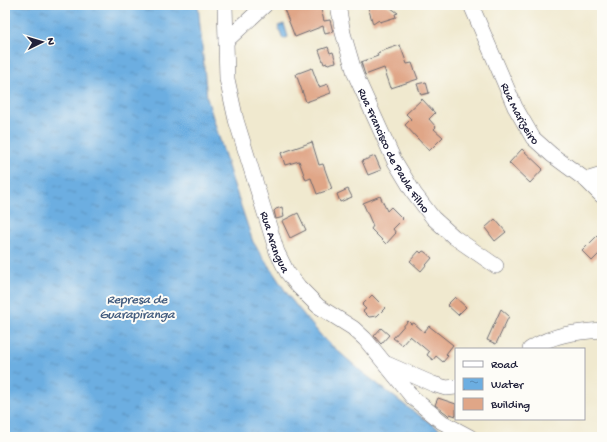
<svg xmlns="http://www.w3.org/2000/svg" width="607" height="442" viewBox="0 0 607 442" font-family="'Gochi Hand',sans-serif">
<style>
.water{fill:url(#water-ripples);stroke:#47688e}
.building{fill:#e0a687}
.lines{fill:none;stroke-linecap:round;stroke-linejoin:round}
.minor-casing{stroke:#6a686f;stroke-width:16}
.minor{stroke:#fff;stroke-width:15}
.labels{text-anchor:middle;stroke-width:4;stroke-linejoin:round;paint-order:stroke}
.street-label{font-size:12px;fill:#22223b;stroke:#fdfcf7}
.water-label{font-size:13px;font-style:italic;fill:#405a7d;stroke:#fdfcf7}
</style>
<defs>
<pattern id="water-ripples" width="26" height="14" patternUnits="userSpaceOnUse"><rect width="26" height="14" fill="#6caee1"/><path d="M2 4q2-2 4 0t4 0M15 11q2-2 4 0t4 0" fill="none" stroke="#588db8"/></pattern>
</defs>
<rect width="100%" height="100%" fill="#fdfcf7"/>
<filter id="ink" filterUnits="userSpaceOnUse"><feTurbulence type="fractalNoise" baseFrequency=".025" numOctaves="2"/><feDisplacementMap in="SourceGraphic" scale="8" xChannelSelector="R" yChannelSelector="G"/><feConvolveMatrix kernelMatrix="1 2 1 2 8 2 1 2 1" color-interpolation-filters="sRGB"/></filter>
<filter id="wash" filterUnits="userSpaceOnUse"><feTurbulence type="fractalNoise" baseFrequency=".012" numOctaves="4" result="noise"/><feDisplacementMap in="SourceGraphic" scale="16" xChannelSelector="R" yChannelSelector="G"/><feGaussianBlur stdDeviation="0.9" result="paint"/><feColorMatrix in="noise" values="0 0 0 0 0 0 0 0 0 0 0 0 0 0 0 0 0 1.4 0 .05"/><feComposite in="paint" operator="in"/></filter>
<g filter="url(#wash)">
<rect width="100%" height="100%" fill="#f0e9cf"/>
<g class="water">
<path d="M5,5h193l9,93 24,78 22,66 37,56 33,40 39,34 48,37 41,28h-446z"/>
<path d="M284,24l4,13 -5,2 -5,-13z"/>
</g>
<g id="blocks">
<g class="building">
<path d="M294,5h26l4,16 6,-1 3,12 -8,2 -2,-8 -28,11 -11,-28z"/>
<path d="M373,5h14l11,8 -3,1 1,3 -16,5 -1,-2 -6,4 -5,-17z"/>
<path d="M400,45l7,19 5,-1 6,16 -27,9 -7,-20 -19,7 -4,-13 17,-6 -1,-2 3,-1 -1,-1z"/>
<path d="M328,47l2,6 3,-1 3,10 -8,2 -1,-1 -3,1 -5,-14z"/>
<path d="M312,68l7,19 9,-3 3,9 -25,9 -10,-28z"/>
<path d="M426,82l3,11 -8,2 -4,-11z"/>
<path d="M422,99l13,14 -6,6 7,8 -2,2 9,8 -14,14 -24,-26 6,-6 -5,-5z"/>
<path d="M312,142l7,23 4,-1 9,25 -15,5 -6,-16 -5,2 -7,-19 -14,4 -4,-12z"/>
<path d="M522,149l21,20 -13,14 -21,-20z"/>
<path d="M375,156l6,14 -13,5 -6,-14z"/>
<path d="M348,189l4,8 -12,5 -3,-8z"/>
<path d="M380,196l7,15 4,-4 12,12 -10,10 3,4 -10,11 -15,-15 2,-3 -10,-23z"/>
<path d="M282,207l2,10 -8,2 -2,-8 2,-2z"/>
<path d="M298,213l8,17 -16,8 -8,-17z"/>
<path d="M495,219l11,13 -11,9 -10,-13z"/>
<path d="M597,236l5,5v10l-10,10 -10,-10z"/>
<path d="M419,251l2,2 2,-2 2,1 7,6 -11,13 -11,-10z"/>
<path d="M372,295l13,13 -8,8 -8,1 -6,-6 3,-2 -4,-4z"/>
<path d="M455,297l11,10 -8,8 -11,-10z"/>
<path d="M501,309l8,7 -13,28 -9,-4z"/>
<path d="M408,321l3,3 3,-1 10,9 5,-6 24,19 -7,9 2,2 -5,6 -7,-6 -3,4 -6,-5 2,-3 -19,-16 -8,9 -9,-7z"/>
<path d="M381,328l8,7 -8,9 -7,-8z"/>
<path d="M438,398l18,6v12l-6,-2 -1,2 -2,-2 -12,-9z"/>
</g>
</g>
</g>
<g filter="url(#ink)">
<use href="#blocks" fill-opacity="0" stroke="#6a686f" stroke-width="1"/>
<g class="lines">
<g class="minor-casing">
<g id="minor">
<path id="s1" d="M225,5l2,74 9,41 41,132 10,20 12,15 19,19 35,22 12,11 48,59 29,24 28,15"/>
<path id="s2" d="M338,5l5,28 12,41 39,86 20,33 19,25 21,19 42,29"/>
<path id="s3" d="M471,5l44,102 18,31 19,17 34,25 16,16"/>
<path d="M226,41l39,-36"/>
<path d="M586,180l16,-5"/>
<path d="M530,349c24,-15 45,-17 72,-19"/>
<path d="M387,364l46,20 13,4 10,-1"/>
</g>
</g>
<use href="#minor" class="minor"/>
</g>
</g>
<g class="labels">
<g class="street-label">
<text dy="4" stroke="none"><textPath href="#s3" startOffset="119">Rua Marizeiro</textPath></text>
<text dy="4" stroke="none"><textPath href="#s2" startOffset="157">Rua Francisco de Paula Filho</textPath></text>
<text dy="4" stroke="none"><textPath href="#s1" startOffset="244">Rua Arangua</textPath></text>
</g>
<g class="water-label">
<text x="137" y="303">Represa de<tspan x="137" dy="15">Guarapiranga</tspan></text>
</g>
</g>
<rect width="607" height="442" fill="none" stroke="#fdfcf7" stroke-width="20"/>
<rect x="455" y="348" width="130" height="72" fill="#fdfcf7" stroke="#a5a5ac"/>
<rect x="463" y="361" width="20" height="6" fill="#ffffff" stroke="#a5a5ac"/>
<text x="491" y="368" font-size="12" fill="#22223b">Road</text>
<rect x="463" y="378" width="20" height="12" fill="url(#water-ripples)" stroke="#a5a5ac"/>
<text x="491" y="388" font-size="12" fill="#22223b">Water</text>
<rect x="463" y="398" width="20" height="12" fill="#e0a687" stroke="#a5a5ac"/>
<text x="491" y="408" font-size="12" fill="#22223b">Building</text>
<g transform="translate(42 42) rotate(85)" stroke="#fdfcf7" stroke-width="3" paint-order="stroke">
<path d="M0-3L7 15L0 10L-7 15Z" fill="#22223b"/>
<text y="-6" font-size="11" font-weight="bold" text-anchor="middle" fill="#22223b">N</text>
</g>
</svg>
